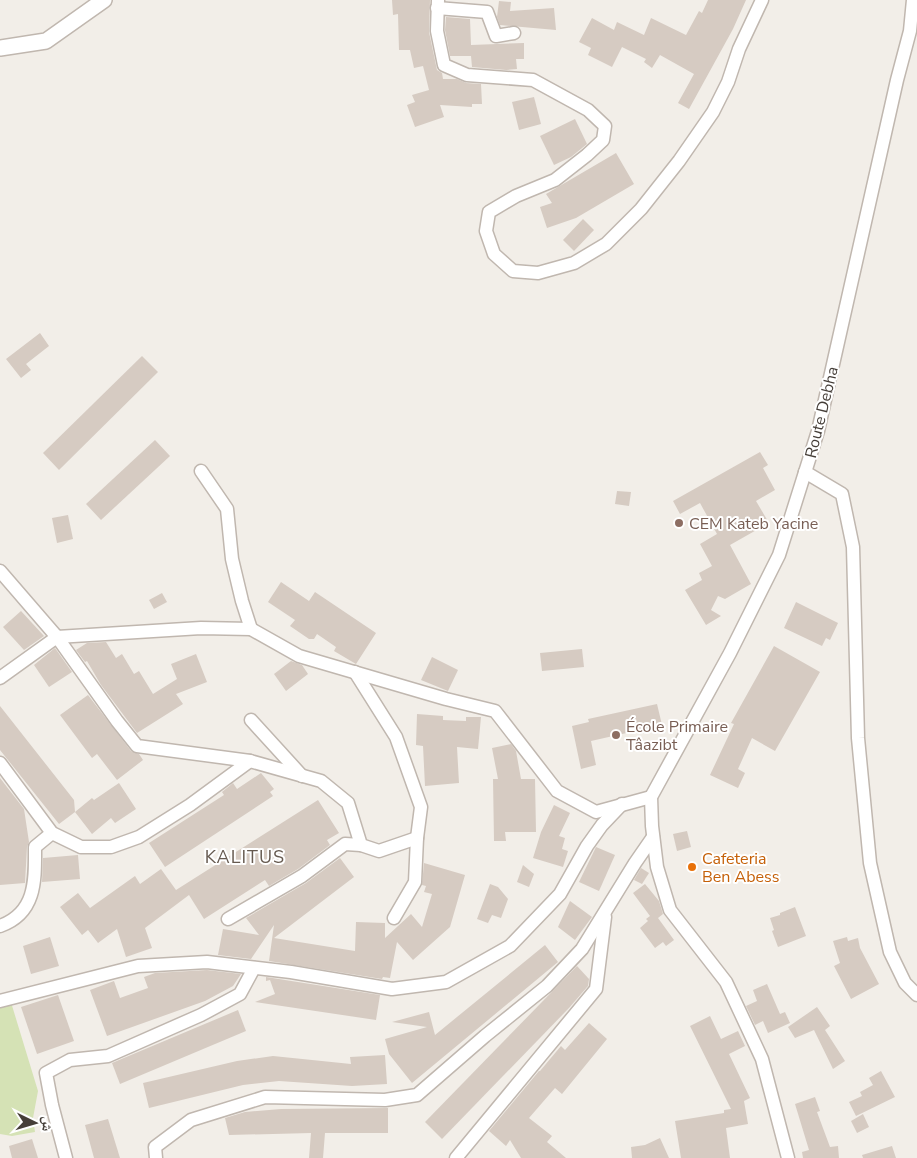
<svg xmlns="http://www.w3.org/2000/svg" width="917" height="1158" viewBox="0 0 917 1158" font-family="'Nunito Sans','Noto Naskh Arabic',sans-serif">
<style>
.green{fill:#d5e2b5}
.building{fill:#d6cbc2}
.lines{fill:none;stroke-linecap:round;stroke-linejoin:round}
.minor-casing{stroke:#c0b7af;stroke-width:15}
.tertiary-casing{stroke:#c0b7af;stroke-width:18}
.minor{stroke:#fff;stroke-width:12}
.tertiary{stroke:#fff;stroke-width:15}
.education-dot{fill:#8d6e63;stroke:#fff;stroke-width:2}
.food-dot{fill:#e8710a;stroke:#fff;stroke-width:2}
.labels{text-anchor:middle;stroke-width:4;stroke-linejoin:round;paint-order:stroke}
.street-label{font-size:16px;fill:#453e38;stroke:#fff}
.education-label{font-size:16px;fill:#785e54;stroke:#fff;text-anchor:start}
.food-label{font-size:16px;fill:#c56008;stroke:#fff;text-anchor:start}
.neighbourhood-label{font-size:18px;letter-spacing:1px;fill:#665a50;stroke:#fff}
</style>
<rect width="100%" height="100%" fill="#f2eee8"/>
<path class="green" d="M10,999l28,92 -5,27 2,14 -23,4 -12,-2v-133z"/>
<g class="building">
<path d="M392,0h38l-1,32 8,38 5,3 1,6h14l9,4 15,1 1,20h-10v3l-32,-2 4,12 -29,10 -8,-22 8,-3 -3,-7 17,-5 -6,-24 -9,2 -4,-18h-11l-1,-36 -5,1z"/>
<path d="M708,0h38l-13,29 -44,80 -11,-6 16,-29 -34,-19 -8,13 -8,-6 2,-3 -24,-12 -10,20 -24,-12 3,-7 -12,-6 13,-24 22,12 3,-8 27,13 7,-17 35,17 13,-24 3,2z"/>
<path d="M499,1l12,1 -1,9 44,-3 2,22 -56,-5 -3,-8z"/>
<path d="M446,17l24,2 1,26 53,-2v16h-8l1,10 -11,1 -34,-3 -1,-11h-21l-5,-26z"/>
<path d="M534,97l7,27 -22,6 -7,-28z"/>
<path d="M575,119l12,25 -16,13 -17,8 -14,-29z"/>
<path d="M616,153l18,31 -58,34 -29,10 -7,-21 12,-4 -6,-9z"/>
<path d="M583,219l11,11 -20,21 -11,-11z"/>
<path d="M40,333l9,13 -23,18 5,6 -10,8 -15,-19z"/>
<path d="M142,356l16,16 -99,98 -16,-17z"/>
<path d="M155,440l15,16 -69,64 -15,-16z"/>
<path d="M760,452l8,13 -5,3 12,22 -19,11 13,22 -39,22 21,39 -26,15 -7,-3 -7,14 10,6 -15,9 -21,-35 17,-10 -3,-7 13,-7 -12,-22 17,-10 -17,-31 -20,11 -7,-13z"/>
<path d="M617,491l14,1 -2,14 -14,-2z"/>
<path d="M68,515l5,24 -16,4 -5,-25z"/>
<path d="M281,582l28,19 6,-9 61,41 -20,31 -22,-13 2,-4 -19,-13 -3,5h-5l-19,-13 5,-6 -27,-18z"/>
<path d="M162,593l5,9 -13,7 -5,-9z"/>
<path d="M796,602l42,21 -8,17 -4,-2 -4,8 -38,-18z"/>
<path d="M21,611l23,25 -20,14 -21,-23z"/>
<path d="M106,642l10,16 6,-4 12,20 5,-3 14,23 24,-15 -6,-15 25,-10 11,28 -31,12 7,10 -46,29 -36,-48 -14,-24 -2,1 -9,-12 11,-7z"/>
<path d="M774,646l46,26 -45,79 -23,-13 -14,31 7,4 -7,15 -28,-13 24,-51 -3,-1z"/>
<path d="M55,648l17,24 -23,15 -15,-22z"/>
<path d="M582,649l2,18 -42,4 -2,-18z"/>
<path d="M432,657l26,13 -10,21 -27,-11z"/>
<path d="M291,661l11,4 6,9 -22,17 -12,-17z"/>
<path d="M88,695l43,56 8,3 4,6 -26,20 -20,-26 -5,4 -32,-43z"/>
<path d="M657,704l5,21 -71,16 5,24 -15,4 -9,-43 17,-4 -1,-3z"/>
<path d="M0,706l74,94 1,12 17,-14 2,2 25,-17 17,26 -21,14 -4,-5 -19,16 -17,-22 -16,12 -59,-74z"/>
<path d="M417,714l26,2v4l23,1v-4h15l-3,32 -21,-2 2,36 -34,3 -2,-40 -7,-1z"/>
<path d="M511,744l5,7 5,28h14l1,53h-31l1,9h-12l-1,-62h5l-6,-31z"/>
<path d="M261,773l13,16 -4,3 3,4 -108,71 -16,-24 75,-48 -2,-3 11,-9 4,6z"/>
<path d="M0,778l24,31 5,33 -2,5 -2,36 -25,2z"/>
<path d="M318,800l21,33 -12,7 3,5 -32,24 -29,17 -4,-6 -61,39 -15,-24 -44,33 7,20 -26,9 -9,-28 -19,14 -10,-13 -6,5 -22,-28 18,-14 12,15 45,-32 5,8 21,-15 15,21z"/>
<path d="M554,805l16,8 -11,23 6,2 -3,11 6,2 -5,16 -30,-9 8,-26z"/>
<path d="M687,831l4,16 -14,4 -4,-17z"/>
<path d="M596,847l19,8 -16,36 -20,-9z"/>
<path d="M78,855l2,24 -38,3 1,-24z"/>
<path d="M340,858l14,19 -80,61 81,13 1,-29 29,1v15l26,-24 11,13 10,-33 -8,-2 2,-6 -4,-1 2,-22 41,12 -15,52 -37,33 -16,-18 -7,36 -7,-1 -1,2 -113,-18 5,-36 -23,34 -33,-4 5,-26 36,6 -13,-17 60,-35z"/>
<path d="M523,865l11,9 -5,13 -12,-5z"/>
<path d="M641,868l8,5 -7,11 -8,-4z"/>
<path d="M490,884l8,3 10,12 -7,19 -9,-3 -4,8 -11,-4z"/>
<path d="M645,884l14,17 4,13 -5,4 16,22 -8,6 -3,-4 -8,6 -15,-20 8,-7 -2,-2 4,-3 -17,-23z"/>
<path d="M570,901l22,16 -17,23 -17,-13z"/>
<path d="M795,907l11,29 -28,11 -6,-16 2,-1 -4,-12 10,-3v-2z"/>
<path d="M50,937l9,29 -28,8 -8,-28z"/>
<path d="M847,937l1,4 10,-3 2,10 19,36 -28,15 -17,-33 6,-3 -7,-22z"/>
<path d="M545,945l13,17 -146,121 -23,-29 -4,-15 42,-12 -35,-5 37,-10 6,23z"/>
<path d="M577,966l12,13 -1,7 -19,22 -127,131 -17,-17z"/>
<path d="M207,970l34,4 -8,12 -28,15 -98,35 -17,-46 24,-9 6,17 28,-10 -4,-11 11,-4z"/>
<path d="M266,977l114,18 -4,25 -121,-18 20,-8 -5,-14 -4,1z"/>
<path d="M767,984l13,30 5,-2 5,11 -22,10 -5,-12 -8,4 -9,-19 11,-5 -4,-11z"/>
<path d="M58,995l16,46 -37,13 -16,-47z"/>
<path d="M817,1007l13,19 -5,4 20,31 -12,8 -19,-39 -19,8 -7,-11z"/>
<path d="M238,1010l8,21 -126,53 -8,-21z"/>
<path d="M710,1016l11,23 17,-8 7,15 -16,8 21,44 -6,3 4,23 -22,4 4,30h-49l-6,-37 49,-8v-3l7,-1 -41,-83z"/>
<path d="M589,1023l18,16 -45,55 -7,-6 -26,30 23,18 -5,6 19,16h-45l-11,-18 -4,6 -17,-15 50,-60h1l21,-25 4,4z"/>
<path d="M385,1055l2,29 -35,2 -73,-5 -36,4 -94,23 -6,-25 94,-22 36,-5 78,8 -1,-7z"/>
<path d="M881,1071l14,26 -39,19 -7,-14 13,-6 -2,-4 13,-7 -4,-7z"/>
<path d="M815,1097l5,14 -3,1 13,35 8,-1 1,12h-36l-1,-6 7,-2 -14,-46z"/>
<path d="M388,1108v25h-63l-2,25h-14l2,-25 -82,2 -4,-17 20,-6 36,-3z"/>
<path d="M863,1114l6,13 -12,6 -6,-12z"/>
<path d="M108,1119l12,39h-26l-9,-33z"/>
<path d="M660,1138l9,20h-37l-1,-11 14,-2z"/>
<path d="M32,1139l6,19h-26l-3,-12z"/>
<path d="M892,1146l4,12h-33l-1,-3z"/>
</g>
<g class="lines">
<g class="minor-casing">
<g id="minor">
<path d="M438,0l-1,31 7,34 23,10 66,5 55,30 17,16 -2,14 -16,15 -32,25 -39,16 -27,16 -3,19 8,23 19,17 25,2 36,-10 32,-19 35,-35 38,-48 34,-49 15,-30 11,-33 23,-49"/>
<path d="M437,8l50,4 9,24 18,-3"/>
<path d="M201,471l26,38 5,50 10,42 9,28"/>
<path d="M805,472l37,22 11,53 5,191 12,125 20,89 15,31 12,12"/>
<path d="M0,571l57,66 144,-9 50,1 48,27 147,43 49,12 62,80 39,21 55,-15"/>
<path d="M355,672l41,65 25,70 -4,31 -2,44 -21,36"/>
<path d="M0,678l57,-41 60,84 20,25 113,15 71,20 27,22 13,42 18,6 38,-13"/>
<path d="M251,720l51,56"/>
<path d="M0,763l52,70 29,14h30l28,-10 51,-32 60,-44"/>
<path d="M228,919l74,-43 43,-32 16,1"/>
<path d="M0,926c37,-13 35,-47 35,-79l17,-14"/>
<path d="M0,1001l138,-35 69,-4 84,10 101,17 54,-7 64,-36 50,-52 27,-48 15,-21 20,-21"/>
<path d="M66,1158l-14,-53 -6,-32 24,-13 38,-4 93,-41 39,-21 14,-26"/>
<path d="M156,1158l-1,-11 36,-27 74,-23 120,3 32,-5 68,-59 62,-50 35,-37 53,-86 18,-26"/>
<path d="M456,1158l140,-169 9,-72"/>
<path d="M788,1158l-26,-99 -36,-77 -56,-72 -13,-43 -5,-41 -1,-29 79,-144 49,-98 39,-124 79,-351 13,-49 3,-31"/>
</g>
</g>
<g class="tertiary-casing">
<path id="tertiary" d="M0,48l46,-7 58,-41"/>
</g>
<use href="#minor" class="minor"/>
<use href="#tertiary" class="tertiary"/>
</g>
<g class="education-dot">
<circle cx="679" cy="523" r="5"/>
<circle cx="616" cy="735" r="5"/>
</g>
<circle class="food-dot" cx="692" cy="867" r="5"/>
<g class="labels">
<g class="street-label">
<text transform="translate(821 412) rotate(-76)" y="6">Route Debha</text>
</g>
<g class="education-label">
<text x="689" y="529">CEM Kateb Yacine</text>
<text x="626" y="732">École Primaire<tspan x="626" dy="18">Tâazibt</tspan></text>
</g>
<g class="food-label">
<text x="702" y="864">Cafeteria<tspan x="702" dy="18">Ben Abess</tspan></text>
</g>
<g class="neighbourhood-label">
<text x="245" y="863">KALITUS</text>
</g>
</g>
<g transform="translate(35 1123) rotate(95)" stroke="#ffffff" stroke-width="4" paint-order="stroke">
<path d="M0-4L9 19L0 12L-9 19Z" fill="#453e38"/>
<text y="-8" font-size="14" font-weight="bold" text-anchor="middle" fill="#453e38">ش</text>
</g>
</svg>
